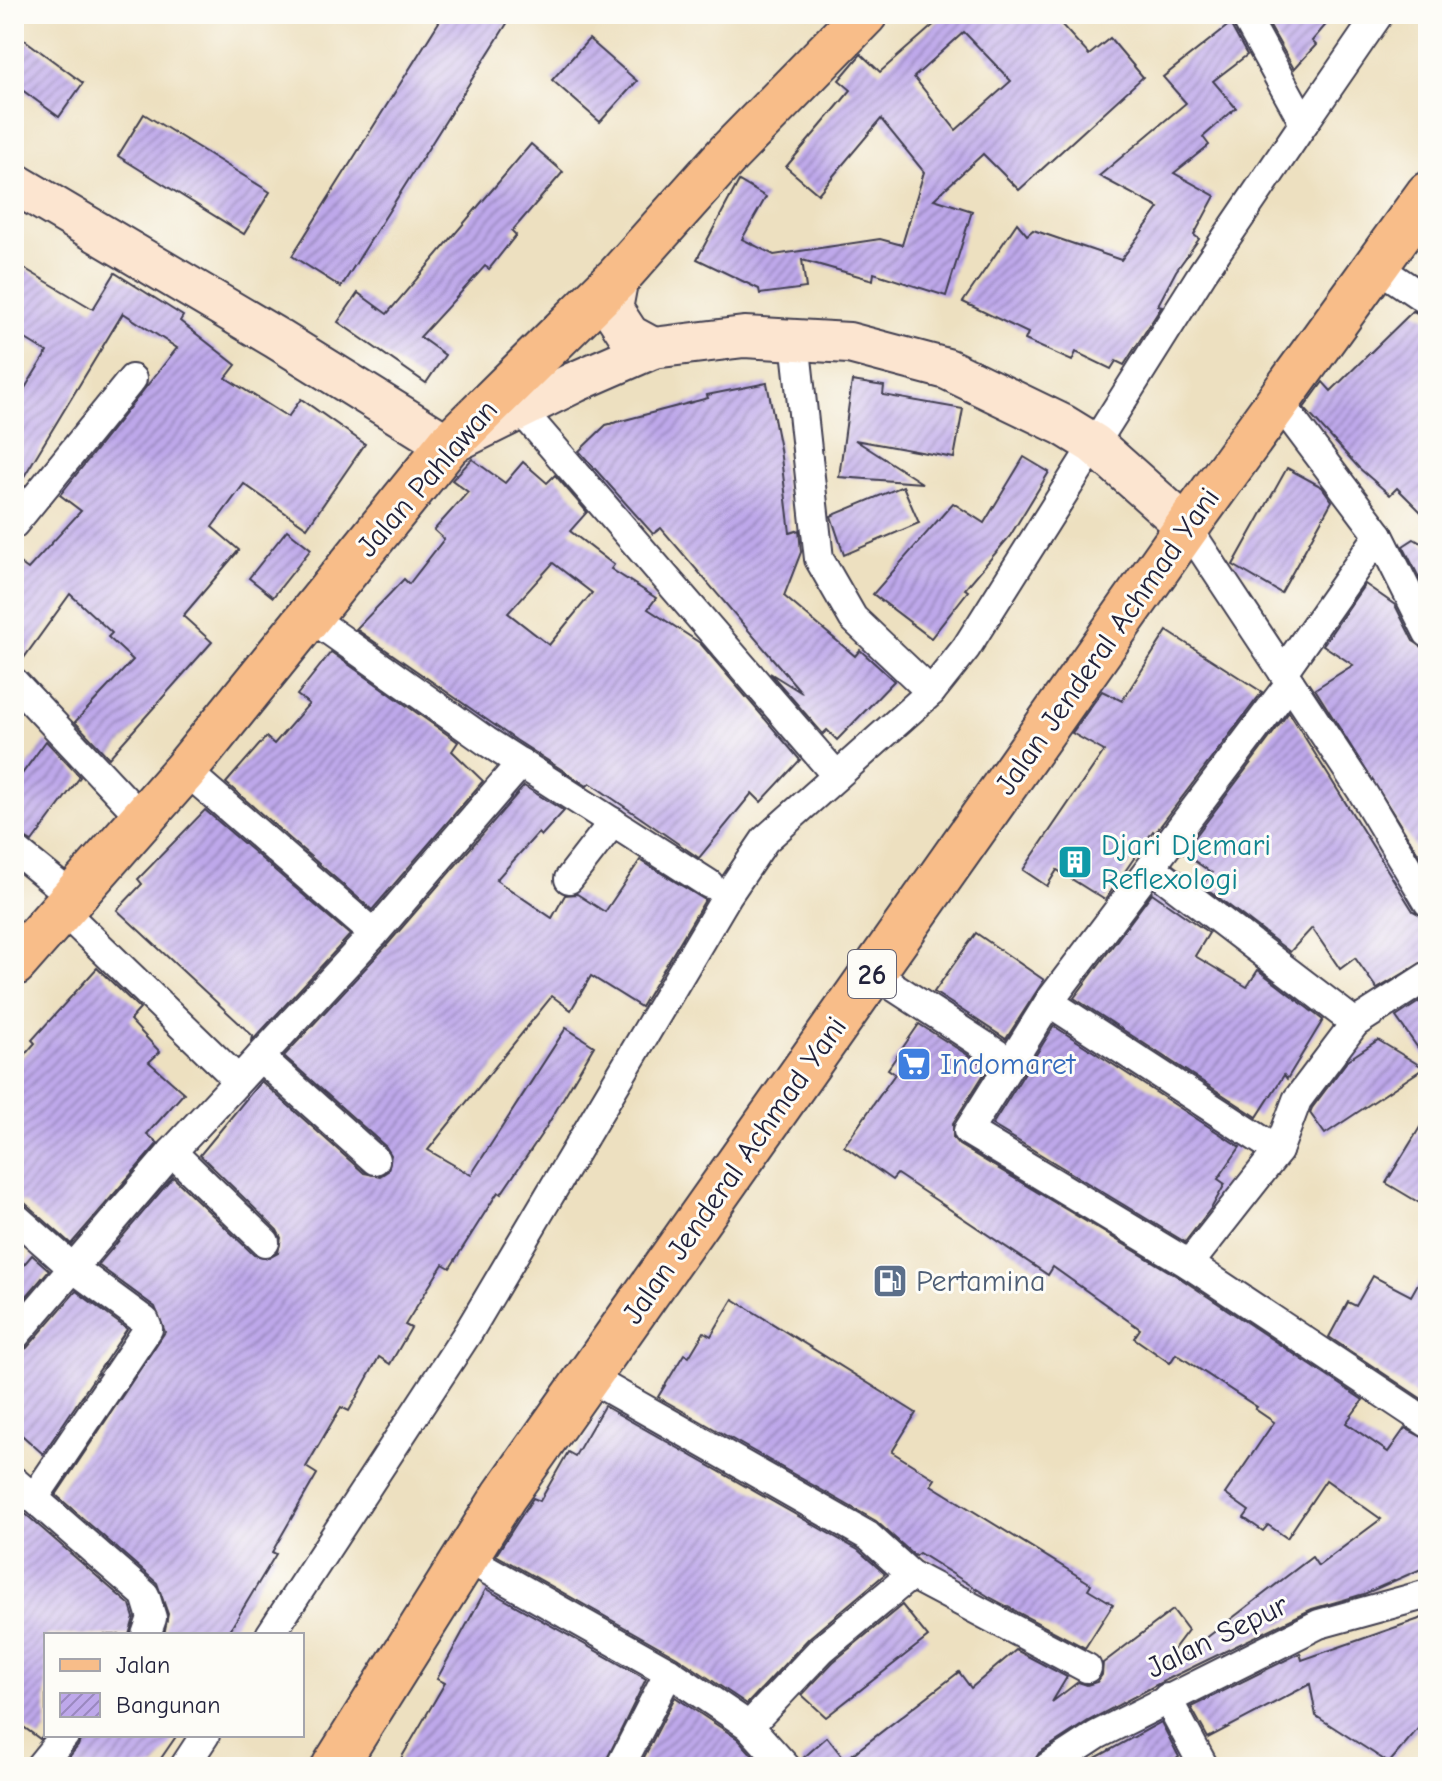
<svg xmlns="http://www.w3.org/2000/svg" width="1442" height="1781" viewBox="0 0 1442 1781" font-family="'Comic Neue',sans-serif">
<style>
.building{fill:url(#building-hatch);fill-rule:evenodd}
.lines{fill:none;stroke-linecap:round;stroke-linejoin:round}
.street-casing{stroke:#403e4f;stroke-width:32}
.secondary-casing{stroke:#403e4f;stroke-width:44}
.primary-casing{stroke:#403e4f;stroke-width:48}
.highway-casing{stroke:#403e4f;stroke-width:48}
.street{stroke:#fff;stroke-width:28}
.secondary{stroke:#fce5d0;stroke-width:40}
.primary{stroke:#f8bd89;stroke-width:44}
.highway{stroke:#f8bd89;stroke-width:44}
.labels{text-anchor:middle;stroke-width:6;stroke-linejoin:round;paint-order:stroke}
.shield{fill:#fdfcf7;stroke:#646373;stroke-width:2}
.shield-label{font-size:28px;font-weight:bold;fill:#22223b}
.street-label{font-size:30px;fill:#22223b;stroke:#fdfcf7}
.culture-label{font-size:30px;fill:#0d838f;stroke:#fdfcf7;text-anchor:start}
.shop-label{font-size:30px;fill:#366cbe;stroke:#fdfcf7;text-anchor:start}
.service-label{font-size:30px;fill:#4e5e75;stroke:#fdfcf7;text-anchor:start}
</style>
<defs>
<pattern id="building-hatch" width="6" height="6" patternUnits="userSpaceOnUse" patternTransform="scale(2)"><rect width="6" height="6" fill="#bea8ea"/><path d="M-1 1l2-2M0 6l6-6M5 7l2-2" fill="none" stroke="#9a88bf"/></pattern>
</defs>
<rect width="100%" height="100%" fill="#fdfcf7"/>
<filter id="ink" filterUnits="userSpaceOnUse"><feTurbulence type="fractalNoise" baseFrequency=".0125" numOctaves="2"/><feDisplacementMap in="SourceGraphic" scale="16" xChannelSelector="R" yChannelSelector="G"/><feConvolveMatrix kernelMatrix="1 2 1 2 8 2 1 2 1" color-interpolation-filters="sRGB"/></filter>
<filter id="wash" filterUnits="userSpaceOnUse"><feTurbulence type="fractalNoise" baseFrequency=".006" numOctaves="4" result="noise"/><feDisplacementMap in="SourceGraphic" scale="32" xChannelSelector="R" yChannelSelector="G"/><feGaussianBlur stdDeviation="1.8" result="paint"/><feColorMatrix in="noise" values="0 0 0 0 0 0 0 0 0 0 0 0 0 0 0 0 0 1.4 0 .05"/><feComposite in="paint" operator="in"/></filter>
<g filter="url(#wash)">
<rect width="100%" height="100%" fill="#ede0c0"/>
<g id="blocks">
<g class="building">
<path d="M444,14h69l-172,273 -49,-31z"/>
<path d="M946,14h106l37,41 21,-17 33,39 -124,113 -36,-36 -49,45 38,12 -26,85 -72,-23 -1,7 -71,-20 4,28 -46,6 -1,-5 -62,-30 42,-78 27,16 -24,42 32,16 106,-16 22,6 22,-73 -43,-53 -63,75 -32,-27 65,-77 -12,-10 22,-26 19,18zM964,32l47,49 -55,49 -42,-53z"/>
<path d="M1263,14h72l-23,27 4,4 -22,24z"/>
<path d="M1230,24l17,31 -34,26 23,27 -33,29 6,8 -35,28 41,23 -21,39 5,4 -23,32 -18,34 4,1 -38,59 -8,-4 -5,8 -35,-17 -4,9 -47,-21 3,-7 -65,-31 54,-79 10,12 6,-5 88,30 38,-52 -60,-32 87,-73 -23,-26z"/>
<path d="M14,32l69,51 -24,34 -45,-33z"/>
<path d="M589,39l48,42 -37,41 -48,-42z"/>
<path d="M144,114l126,78 -26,42 -126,-78z"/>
<path d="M531,144l32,28 -51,59 4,4 -27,34 -4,-3 -65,71 25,18 -19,28 -88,-61 20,-29 29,21z"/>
<path d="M22,267l71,42 22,-36 68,43 -3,5 56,44 -10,13 62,39 13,-18 64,45 -58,84 -63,-44 -32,43 27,23 -56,66 29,26 -103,116 -34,-36 58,-62 -25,-23 4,-4 -42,-39 -52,72 -4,-1v-106l14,10 53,-58 -21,-16 117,-147 -54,-35 -109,180v-87l33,-54 -33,-20v-52z"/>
<path d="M1413,311l15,7v201l-31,-31 -7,7 -31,-27 -55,-60 19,-26 8,9z"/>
<path d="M852,381l32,5 -1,9 80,14 -9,49 -99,-18 67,43 -83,-6z"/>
<path d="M767,383l13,66 10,84 9,-3 2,22 -17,44 71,60 5,-6 34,31 -57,59 -10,-10 -4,4 -53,-61 32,20 -141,-165 -8,6 -74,-83 27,-26 102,-27 -1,-3z"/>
<path d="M1024,457l25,15 -39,64 -45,53 3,2 -37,47 -58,-44 80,-91 31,20z"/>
<path d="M472,459l33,24 18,-21 24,21 8,-8 32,37 -17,19 44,34 -3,4 45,29 -8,11 52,34 100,117 -39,42 -9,-9 -53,65 -109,-75 -3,3 -71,-46 -160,-111 48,-50 5,5 35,-45 -10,-9 34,-38 -16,-12zM553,563l39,30 -43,52 -41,-32z"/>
<path d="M1287,468l35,19 10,14 -51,92 -48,-28z"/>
<path d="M903,486l16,37 -75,32 -13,-39z"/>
<path d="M287,530l24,19 -38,48 -24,-19z"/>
<path d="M1414,539l14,8v48l-25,-49z"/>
<path d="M1365,584l30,21 18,36 15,9v219l-113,-180 38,-24 -30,-20z"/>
<path d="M1167,631l95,61 -107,141 -2,-2 -48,69 -48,-30 -10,16 -24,-16 81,-119 -32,-18 30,-42 20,10z"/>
<path d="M331,652l127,90 -6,9 31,30 -111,129 -146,-127 40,-46 8,7 35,-40 -12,-9z"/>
<path d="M1289,712l124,199 15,8v40l-51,30 -22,-31 -15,11 -28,-41 -22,24 -88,-67 10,-12 -29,-20z"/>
<path d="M46,741l34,36 -48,65 -18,-10v-47z"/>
<path d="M524,786l40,25 -23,25 -3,-3 -42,47 56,38 13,-23 12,-1 28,18 35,-52 65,40 -64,107 -50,-31 -20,34 -19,-14 -124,154 43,25 95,-147 28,18 -49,83 -44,65 -3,-2 -48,76 -7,-4 -38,61 6,3 -21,36 -11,-7 -30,54 -8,-4 -35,60 11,7 -45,78 4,2 -49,81h-63l4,-21 -11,-31 -101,-88 109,-163 -10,-25 -57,-42 75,-88 81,78 15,3 9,-5 3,-15 -4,-8 -77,-75 61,-74 103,92 16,3 8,-5 3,-16 -5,-8 -102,-91 103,-111z"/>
<path d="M205,810l145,125 -98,106 1,-5 -136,-126 25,-26 -4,-5z"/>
<path d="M1152,893l57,40 -14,23 52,31 11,-17 65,50 -36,59 -3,-4 -27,42 -183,-119z"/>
<path d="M976,933l68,47 -38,59 -72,-47z"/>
<path d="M97,968l43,41 -10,11 30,32 -11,10 35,31 -37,41 11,9 -87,101 -46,-41 -11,-4v-132l21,-24 -3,-3z"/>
<path d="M1428,996v66l-32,-45z"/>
<path d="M919,1024l69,44 -35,55v15l6,7 221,133 183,122 -17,23 42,29 17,-24 23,12v126l-64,28 -52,15 -152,74 -72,38 -49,32 -8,14h-228l-2,-7 26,-23 18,23 114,-88 12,16 45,-38 51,27 -15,25 26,-20 9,3 10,-3 5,-7 1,-12 70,-53 15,20 -32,43 2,2 154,-118 6,9 63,-47 -55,-39 -39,58 -19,-13 -5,6 -19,-13 5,-7 -24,-17 49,-72 -19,-13 2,-2 -81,-53 -6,9 -36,-25 6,-9 -87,-62 -5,8 -151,-101 -5,6 -48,-34 51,-72 -7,-5z"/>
<path d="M1054,1026l186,121 -22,32 7,5 -13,23 -27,35 -193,-117z"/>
<path d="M1378,1040l46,28 -99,66 -15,-21 2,-5 36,-48z"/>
<path d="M1428,1114v94l-42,-25z"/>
<path d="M32,1255l17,15 -35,41v-35z"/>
<path d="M1428,1266v137l-99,-66 19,-35 8,4 17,-30 38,20z"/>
<path d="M76,1291l51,38 -84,125 -29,-26v-74l13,-6z"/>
<path d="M733,1299l183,114 -24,39 43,27 -4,6 160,99 -3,5 25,15 -28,44 -94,-50 -72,-45 -4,3 -39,-35 -218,-124 26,-43 5,3 15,-25 7,4z"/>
<path d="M604,1406l254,144 27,24 -76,64 -62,66 -70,-47 -181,-102 37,-57 7,3 28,-49 7,4z"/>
<path d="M22,1511l108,94 4,13 -5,17h-83v96l-6,8 -26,-19v-199z"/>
<path d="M486,1589l160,90 -43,88h-207l49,-84 -8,-4z"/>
<path d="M902,1605l26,32 -102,80 -24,-22 31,-33z"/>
<path d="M1428,1616v101l-39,46 -73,-47 -6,-32 -102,54 -17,-31 109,-54 2,7z"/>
<path d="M675,1697l63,42 25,28h-124z"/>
<path d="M1161,1722l18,35 -13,10h-87z"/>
<path d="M82,1735h95l-22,32h-94l17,-21z"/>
</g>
</g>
</g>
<g filter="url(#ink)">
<use href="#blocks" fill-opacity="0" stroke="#403e4f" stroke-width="2"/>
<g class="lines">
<g class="street-casing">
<g id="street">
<path d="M1304,123l75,-109"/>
<path d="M1376,266l52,35"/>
<path d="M795,340l24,219 34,59 78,74"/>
<path d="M1278,401l101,134 49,98"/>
<path d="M520,409l316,366"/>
<path d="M14,524l118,-145"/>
<path d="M1187,527l176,266 65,109"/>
<path d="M310,617l176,124 223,143"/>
<path d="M1283,672l96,-137"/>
<path d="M14,682l128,136"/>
<path d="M1290,683l-241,319 -81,129 221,133 239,159"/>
<path d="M185,770l189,164"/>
<path d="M14,849l59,48"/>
<path d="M1152,868l203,155"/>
<path d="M569,879l44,-57"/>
<path d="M62,910l175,169"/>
<path d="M873,973l138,90"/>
<path d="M1049,1002l229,149"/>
<path d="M260,1057l115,103"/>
<path d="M172,1152l93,90"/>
<path d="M14,1216l59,52 72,53 3,8 -114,169"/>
<path d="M1189,1264l89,-113 19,-51 58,-77 73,-47"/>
<path d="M14,1337l158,-185 202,-218 147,-171"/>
<path d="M588,1377l280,159 43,39 176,93"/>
<path d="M14,1481l131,114 7,23 -6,17"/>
<path d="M465,1557l204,115 80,54 37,41"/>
<path d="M270,1635l199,-304 258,-435 38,-56 166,-148 35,-44 237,-376 101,-149 -60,-109"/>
<path d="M1167,1698l37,69"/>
<path d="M749,1726l72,-76 90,-75"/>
<path d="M39,1767l26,-32"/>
<path d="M184,1767l21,-32"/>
<path d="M620,1767l49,-95"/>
<path d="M1048,1767l49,-32 222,-111 109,-30"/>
</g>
</g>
<g class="secondary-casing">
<g id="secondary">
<path d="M14,183l262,155 172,107 127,-63 78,-34 91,-11 105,6 98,26 116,56 31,19 93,83"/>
<path d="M618,277l-6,32 17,26 24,13"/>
</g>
</g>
<g class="primary-casing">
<path id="primary" d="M14,964l171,-194 263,-325 170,-168 110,-123 137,-140"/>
</g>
<g class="highway-casing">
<path id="highway" d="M334,1767l170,-271 683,-969 241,-333"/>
</g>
<use href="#street" class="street"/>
<use href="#secondary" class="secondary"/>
<use href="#primary" class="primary"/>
<use href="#highway" class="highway"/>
</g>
</g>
<defs>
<g id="building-square" transform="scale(1.8)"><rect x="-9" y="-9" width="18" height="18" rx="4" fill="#0f9aa8" stroke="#fdfcf7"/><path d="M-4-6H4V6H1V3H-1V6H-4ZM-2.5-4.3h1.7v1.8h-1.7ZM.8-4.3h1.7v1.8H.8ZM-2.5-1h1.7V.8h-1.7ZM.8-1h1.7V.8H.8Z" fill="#fff"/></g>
<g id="supermarket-square" transform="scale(1.8)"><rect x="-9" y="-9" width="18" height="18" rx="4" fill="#3f7fe0" stroke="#fdfcf7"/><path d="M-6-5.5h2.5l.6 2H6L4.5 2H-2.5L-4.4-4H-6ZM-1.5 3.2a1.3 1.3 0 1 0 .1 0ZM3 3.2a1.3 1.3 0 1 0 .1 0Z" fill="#fff"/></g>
<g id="fuel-square" transform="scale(1.8)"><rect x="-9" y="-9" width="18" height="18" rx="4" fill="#5c6f8a" stroke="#fdfcf7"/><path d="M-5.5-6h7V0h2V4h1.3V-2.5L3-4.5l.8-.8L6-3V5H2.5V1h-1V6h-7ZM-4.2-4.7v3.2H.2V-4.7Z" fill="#fff"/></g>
</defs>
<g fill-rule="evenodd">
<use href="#building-square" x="1075" y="862"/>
<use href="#supermarket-square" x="914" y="1064"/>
<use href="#fuel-square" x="890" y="1281"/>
</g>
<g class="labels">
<rect class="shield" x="848" y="950" width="48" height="48" rx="6"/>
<g class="shield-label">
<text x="872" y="984">26</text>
</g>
<g class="street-label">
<text transform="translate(427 478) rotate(-49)" y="10">Jalan Pahlawan</text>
<text transform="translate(1107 641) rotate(-55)" y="10">Jalan Jenderal Achmad Yani</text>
<text transform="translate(734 1170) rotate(-55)" y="10">Jalan Jenderal Achmad Yani</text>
<text transform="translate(1217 1636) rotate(-26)" y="10">Jalan Sepur</text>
</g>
<g class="culture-label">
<text x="1101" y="855">Djari Djemari<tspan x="1101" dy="34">Reflexologi</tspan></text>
</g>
<g class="shop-label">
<text x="940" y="1074">Indomaret</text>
</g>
<g class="service-label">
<text x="916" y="1291">Pertamina</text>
</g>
</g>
<rect width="1442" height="1781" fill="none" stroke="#fdfcf7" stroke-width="48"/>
<rect x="44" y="1633" width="260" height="104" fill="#fdfcf7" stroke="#a5a5ac" stroke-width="2"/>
<rect x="60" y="1659" width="40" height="12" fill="#f8bd89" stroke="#a5a5ac" stroke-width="2"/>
<text x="116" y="1673" font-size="24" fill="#22223b">Jalan</text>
<rect x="60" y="1693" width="40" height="24" fill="url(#building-hatch)" stroke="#a5a5ac" stroke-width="2"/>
<text x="116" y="1713" font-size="24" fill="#22223b">Bangunan</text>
</svg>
